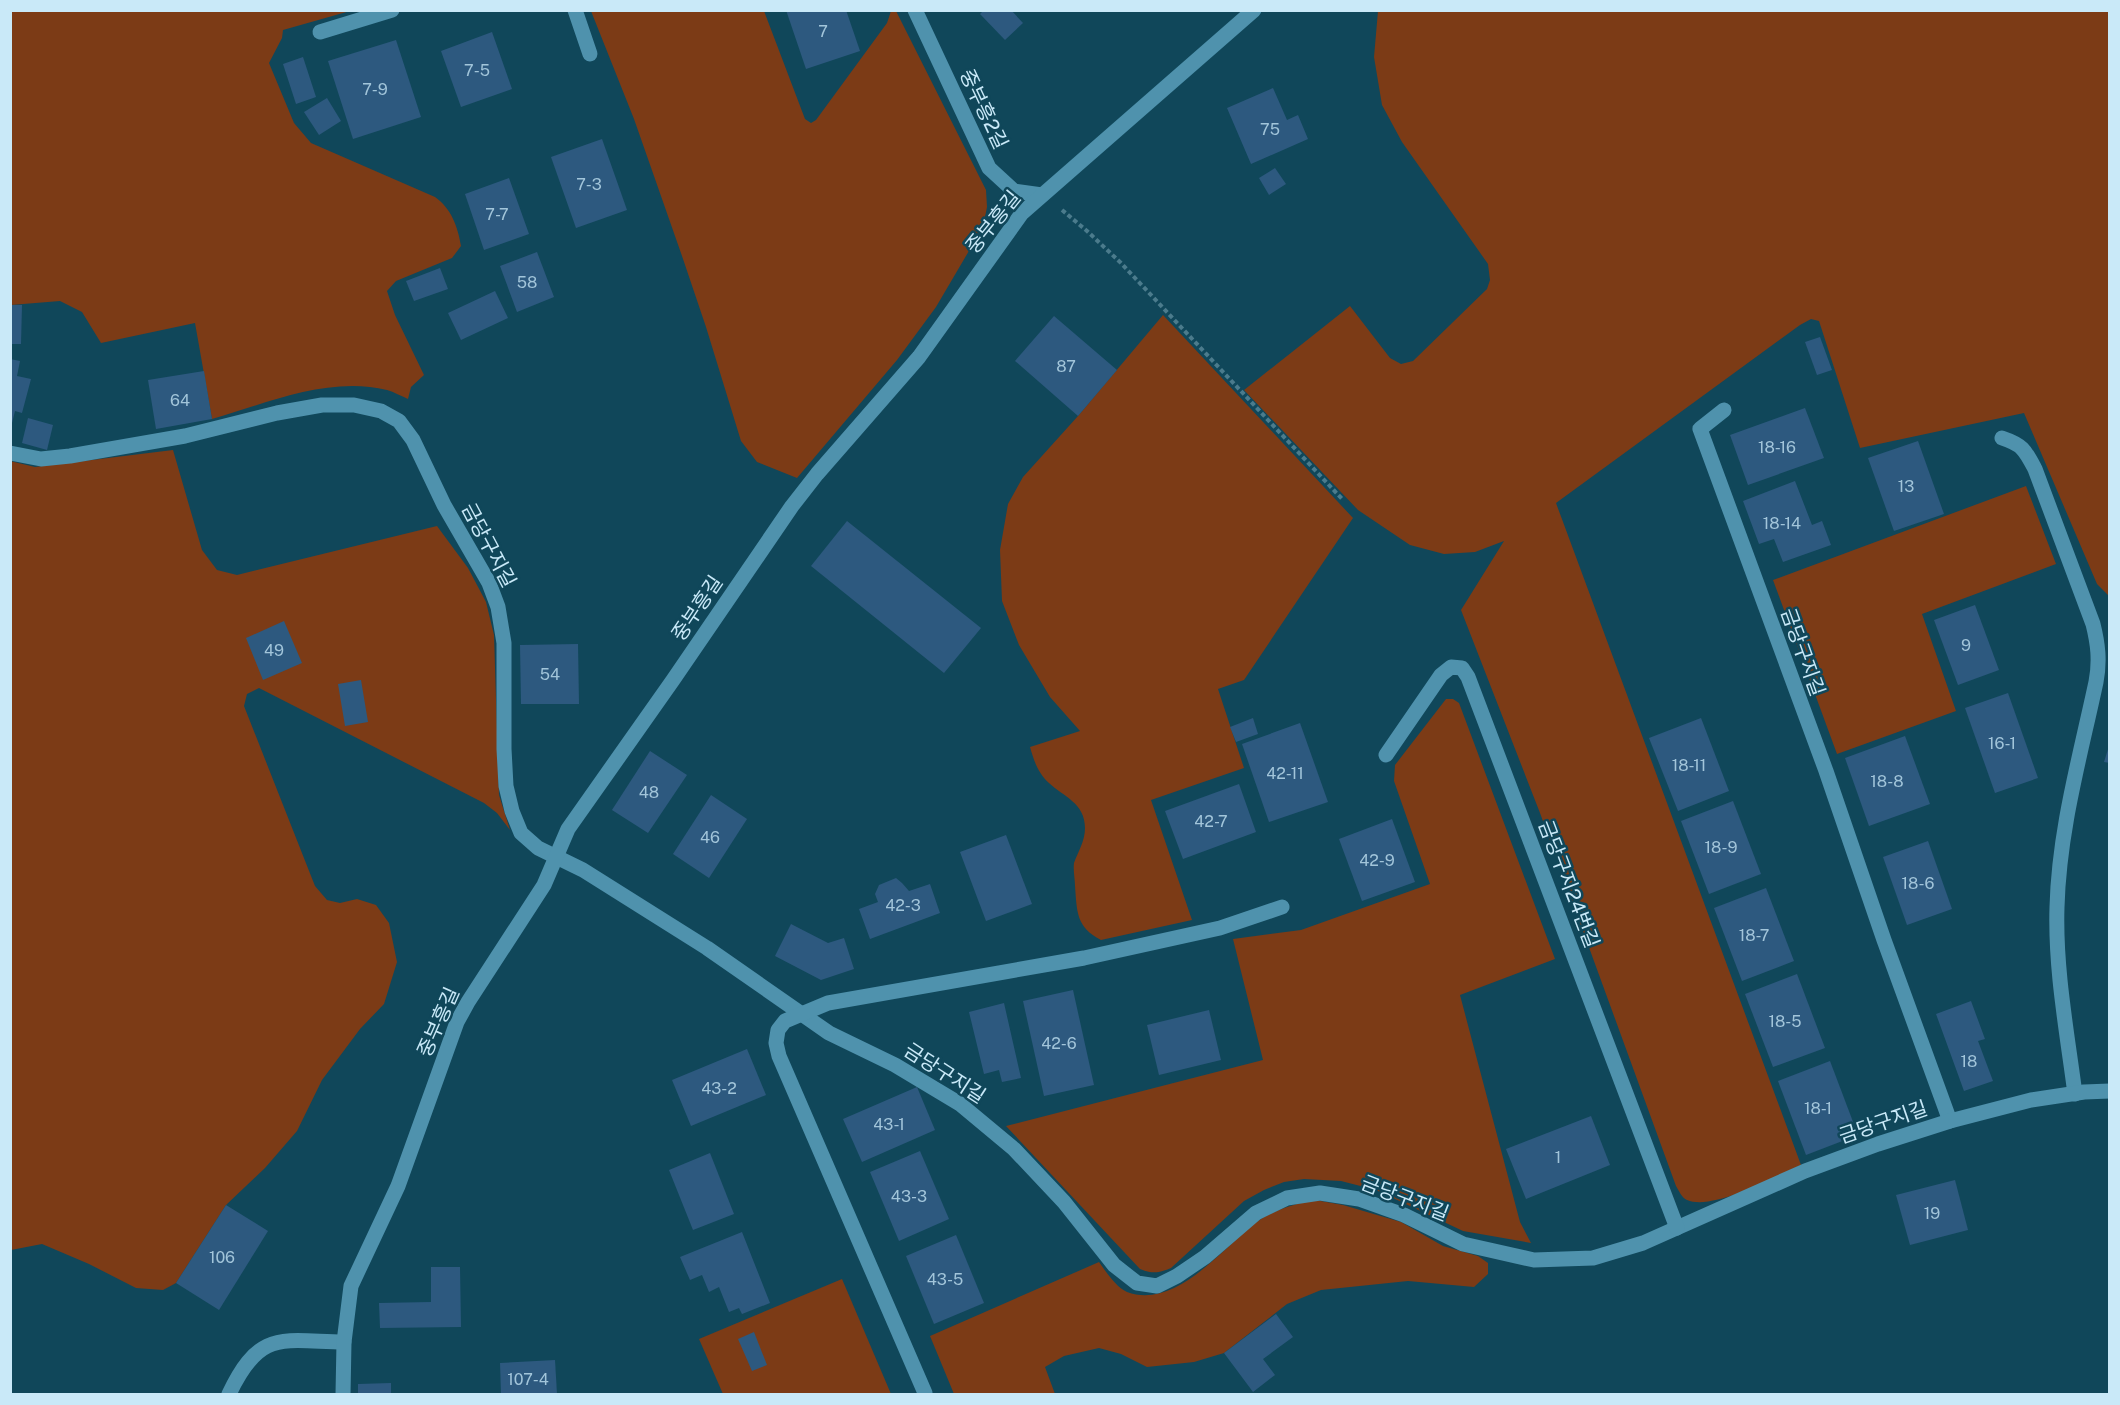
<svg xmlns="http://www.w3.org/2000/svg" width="2120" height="1405" viewBox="0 0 2120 1405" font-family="'Public Sans','Noto Sans KR',sans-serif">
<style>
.green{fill:#7c3b16}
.building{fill:#2d597f}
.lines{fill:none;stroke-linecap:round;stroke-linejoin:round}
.path{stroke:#4b7b8c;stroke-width:4;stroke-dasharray:4.5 3;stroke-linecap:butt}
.service{stroke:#4f92ad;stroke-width:15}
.minor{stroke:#4f92ad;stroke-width:15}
.labels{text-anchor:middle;stroke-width:5;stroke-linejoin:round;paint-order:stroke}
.number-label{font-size:16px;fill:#a2c5da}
.street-label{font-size:20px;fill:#c9e9f8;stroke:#10475a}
</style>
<rect width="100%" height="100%" fill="#10475a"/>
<g class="green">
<path d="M11,11h339l-67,19 -1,8 -13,25 25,60 17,20 124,54c16,11 23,30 26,49l-9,12 -56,23 -9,10 8,24 29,60 -13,12 -3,12c-7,-3 -14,-7 -21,-9 -59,-14 -119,13 -175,29l-17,-96 -94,20 -19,-31 -22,-11 -49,4z"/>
<path d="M591,11h173l41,108 6,4 5,-3 71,-97 4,-12h5l90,179 1,17 -4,20 -47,80 -39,53 -100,118 -40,-16 -16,-21 -35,-114 -24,-71 -48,-137z"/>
<path d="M1378,11h731v585l-12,-12 -73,-171 -164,35 -41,-127 -8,-2 -11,6 -244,178 245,662c-26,12 -88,46 -114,35 -5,-2 -8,-9 -11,-14l-136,-373 -79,-203 43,-69 -29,11 -31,2 -34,-9 -52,-35 -114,-120 106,-84 40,52 11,6 12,-3 74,-72 3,-9 -2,-16 -86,-122 -20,-37 -8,-48z"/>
<path d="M1163,315l190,203 -109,162 -26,9 26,79 -93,32 41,120 -91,20c-25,-13 -24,-28 -26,-54 0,-7 -2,-16 -1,-23 4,-11 11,-22 11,-35 0,-25 -21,-31 -36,-45 -11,-10 -15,-22 -19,-36l50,-16 -30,-34 -31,-52 -17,-44 -2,-51 8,-46 15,-27 55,-61z"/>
<path d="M173,450l29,100 15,20 20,5 200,-49 31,42 18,34 8,33 5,160 11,35 -13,-17 -13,-10 -225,-115 -12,6 -3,12 71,180 12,14 13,3 17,-4 19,6 13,18 8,39 -13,42 -24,25 -38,51 -25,51 -32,37 -39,37 -50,78 -13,7 -27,-2 -47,-24 -47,-20 -31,6 -1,-789 25,6z"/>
<path d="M2026,486l30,78 -134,50 34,97 -119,43 -64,-174z"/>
<path d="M1446,699h7l6,4 96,256 -95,36 60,227 11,21 -68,-12 -87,-41 -35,-9 -37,-2 -20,3 -20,8 -20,11 -73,67c-12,5 -19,6 -31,1l-134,-143 257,-66 -30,-121 68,-9 129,-46 -36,-103 1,-16z"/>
<path d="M1315,1200l28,5 58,17 42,24 35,10 10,7v11l-14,13 -66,-6 -87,9 -34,14 -63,49 -30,9 -47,5 -26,-13 -22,-6 -35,8 -19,11 10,27h-101l-24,-58 169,-74c7,10 17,25 28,30 48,18 95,-43 128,-69 18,-13 39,-19 60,-23z"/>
<path d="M842,1279l49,115h-168l-24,-55z"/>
</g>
<g class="building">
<path d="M786,10h60l14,41 -54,18z"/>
<path d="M984,10h27l12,13 -18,17 -25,-26z"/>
<path d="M492,32l20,57 -51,18 -20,-56z"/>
<path d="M396,40l25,77 -68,22 -25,-78z"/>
<path d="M303,57l13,40 -20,7 -13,-40z"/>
<path d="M1273,88l14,32 11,-5 10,24 -57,25 -24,-56z"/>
<path d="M327,98l14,23 -22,14 -15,-23z"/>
<path d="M602,139l25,71 -51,18 -25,-71z"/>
<path d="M1275,168l11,16 -17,11 -10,-17z"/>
<path d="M509,178l20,56 -45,16 -19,-56z"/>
<path d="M537,252l17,45 -37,15 -17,-46z"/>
<path d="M440,268l8,21 -34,12 -8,-20z"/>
<path d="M495,291l13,27 -47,22 -13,-27z"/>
<path d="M10,305h12l-1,39h-11z"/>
<path d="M1054,316l63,54 -39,46 -63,-55z"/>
<path d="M1820,337l12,33 -15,5 -12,-33z"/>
<path d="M10,359l10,2 -3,15 14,3 -9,34 -7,-2 -4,16z"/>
<path d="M204,371l8,48 -56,10 -8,-49z"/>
<path d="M1805,408l19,50 -76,27 -18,-50z"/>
<path d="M28,418l25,7 -6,25 -25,-7z"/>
<path d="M1918,441l26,73 -50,17 -26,-73z"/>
<path d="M1795,481l17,44 10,-4 9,24 -48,17 -9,-23 -15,5 -16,-43z"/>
<path d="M847,521l134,107 -37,45 -133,-107z"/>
<path d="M1975,605l24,65 -41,15 -24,-65z"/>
<path d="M284,621l18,42 -39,17 -17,-42z"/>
<path d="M578,644l1,60h-58l-1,-59z"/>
<path d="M361,680l7,42 -23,4 -7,-42z"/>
<path d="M2008,693l30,85 -43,15 -30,-85z"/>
<path d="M1253,718l5,16 -22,8 -6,-15z"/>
<path d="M1701,718l28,73 -51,20 -29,-73z"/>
<path d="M1300,723l28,79 -59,20 -27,-78z"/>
<path d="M1905,736l25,68 -61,22 -24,-68z"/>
<path d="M2110,743v20l-6,-1z"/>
<path d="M650,751l37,24 -39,58 -36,-23z"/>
<path d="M1239,784l17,48 -73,27 -18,-48z"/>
<path d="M711,795l36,24 -38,59 -36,-24z"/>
<path d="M1733,801l28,73 -52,20 -28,-73z"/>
<path d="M1392,819l23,63 -53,19 -23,-62z"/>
<path d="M1006,835l26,69 -46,17 -26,-69z"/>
<path d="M1928,841l24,68 -45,16 -24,-68z"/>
<path d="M896,878l6,5 7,8 21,-7 10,29 -70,26 -11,-30 19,-7 -3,-8 4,-9z"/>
<path d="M1766,888l28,73 -52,20 -28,-73z"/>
<path d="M791,924l37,19 16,-5 10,31 -33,11 -46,-24z"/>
<path d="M1797,974l28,74 -52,19 -28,-73z"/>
<path d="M1073,990l21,95 -50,11 -21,-95z"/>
<path d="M1971,1001l14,38 -7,2 15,40 -29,10 -28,-77z"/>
<path d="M1004,1003l17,75 -19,4 -3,-12 -15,4 -15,-62z"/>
<path d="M1209,1010l12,50 -62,15 -12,-50z"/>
<path d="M747,1049l19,46 -75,31 -19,-46z"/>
<path d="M1830,1061l28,74 -52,20 -28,-74z"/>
<path d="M917,1087l18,43 -73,32 -19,-43z"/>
<path d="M1591,1116l19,49 -84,34 -20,-50z"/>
<path d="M920,1151l29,68 -50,22 -29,-69z"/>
<path d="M710,1153l24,61 -41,16 -24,-60z"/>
<path d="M1955,1180l13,50 -58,15 -14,-50z"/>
<path d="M226,1205l42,26 -49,79 -43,-27z"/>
<path d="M742,1232l28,71 -28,11 -3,-6 -10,4 -10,-25 -10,5 -7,-17 -12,5 -10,-23z"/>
<path d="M956,1235l28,68 -50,21 -28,-68z"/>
<path d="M431,1267h29l1,60 -81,1 -1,-25 52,-1z"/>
<path d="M1276,1314l17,23 -30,22 12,16 -22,17 -29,-39z"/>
<path d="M754,1332l13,33 -15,6 -14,-32z"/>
<path d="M555,1360l2,34h-56l-1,-31z"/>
<path d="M391,1383v11h-33v-10z"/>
</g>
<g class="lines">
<path class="path" d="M1062,210l25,21 34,32 222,237"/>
<g class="service">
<path d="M575,10l15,44"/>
<path d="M915,10l74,158 25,23 28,4"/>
<path d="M320,32l72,-22"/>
<path d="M1724,410l-24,19 126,342 58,169 66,181"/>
<path d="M2002,438c21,7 23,12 33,31l58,155c5,20 7,37 3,58 -16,75 -37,148 -39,225 -2,62 10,125 18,187"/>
<path d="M10,453l31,6 29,-3 115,-20 92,-23 45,-8h32l27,6 18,10 14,19 31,65 45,78 9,24 6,36v106l2,37 6,25 9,22 17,15 45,22 124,78 122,85 66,32 65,39 54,45 50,53 50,63 23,18 20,3 20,-10 28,-19 51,-44 31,-15 33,-5 39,6 45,16 59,29 71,16 59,-2 50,-15 162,-72 73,-27 72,-23 81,-21 53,-8 26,-1"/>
<path d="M1386,755l55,-80 10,-8 11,1 6,9 209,551"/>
<path d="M925,1393l-146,-337 -3,-13 2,-13 7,-9 43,-18 256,-45 136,-30 62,-21"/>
<path d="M229,1394c31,-65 52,-53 115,-52"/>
</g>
<path class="minor" d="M343,1394l1,-52 7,-56 47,-100 59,-164 11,-20 76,-117 24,-56 105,-149 119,-174 25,-32 102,-117 103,-144 232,-203"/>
</g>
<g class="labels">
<g class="number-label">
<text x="823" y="37">7</text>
<text x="477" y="76">7-5</text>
<text x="375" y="95">7-9</text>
<text x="1270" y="135">75</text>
<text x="589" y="190">7-3</text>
<text x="497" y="220">7-7</text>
<text x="527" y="288">58</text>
<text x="1066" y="372">87</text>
<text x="180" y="406">64</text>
<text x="1777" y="453">18-16</text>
<text x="1906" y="492">13</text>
<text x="1782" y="529">18-14</text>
<text x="1966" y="651">9</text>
<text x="274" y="656">49</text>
<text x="550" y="680">54</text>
<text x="2002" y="749">16-1</text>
<text x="1689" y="771">18-11</text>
<text x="1285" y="779">42-11</text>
<text x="1887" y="787">18-8</text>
<text x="649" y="798">48</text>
<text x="1211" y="827">42-7</text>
<text x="710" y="843">46</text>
<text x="1721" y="853">18-9</text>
<text x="1377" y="866">42-9</text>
<text x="1918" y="889">18-6</text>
<text x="903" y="911">42-3</text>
<text x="1754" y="941">18-7</text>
<text x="1785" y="1027">18-5</text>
<text x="1059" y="1049">42-6</text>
<text x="1969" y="1067">18</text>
<text x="719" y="1094">43-2</text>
<text x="1818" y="1114">18-1</text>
<text x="889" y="1130">43-1</text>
<text x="1558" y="1163">1</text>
<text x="909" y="1202">43-3</text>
<text x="1932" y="1219">19</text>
<text x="222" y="1263">106</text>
<text x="945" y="1285">43-5</text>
<text x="528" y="1385">107-4</text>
</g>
<g class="street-label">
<text transform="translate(984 109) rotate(65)" y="7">중부흥2길</text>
<text transform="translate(993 222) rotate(-51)" y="7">중부흥길</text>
<text transform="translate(489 545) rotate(62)" y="7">금당구지길</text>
<text transform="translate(697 608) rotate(-56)" y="7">중부흥길</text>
<text transform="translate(1803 652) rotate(70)" y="7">금당구지길</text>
<text transform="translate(1569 884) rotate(69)" y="7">금당구지24번길</text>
<text transform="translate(438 1022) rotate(-66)" y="7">중부흥길</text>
<text transform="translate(945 1073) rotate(33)" y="7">금당구지길</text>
<text transform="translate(1883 1122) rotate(-19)" y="7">금당구지길</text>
<text transform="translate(1405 1198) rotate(21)" y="7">금당구지길</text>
</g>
</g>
<rect width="2120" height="1405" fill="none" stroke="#c9e9f8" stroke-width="24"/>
</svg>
